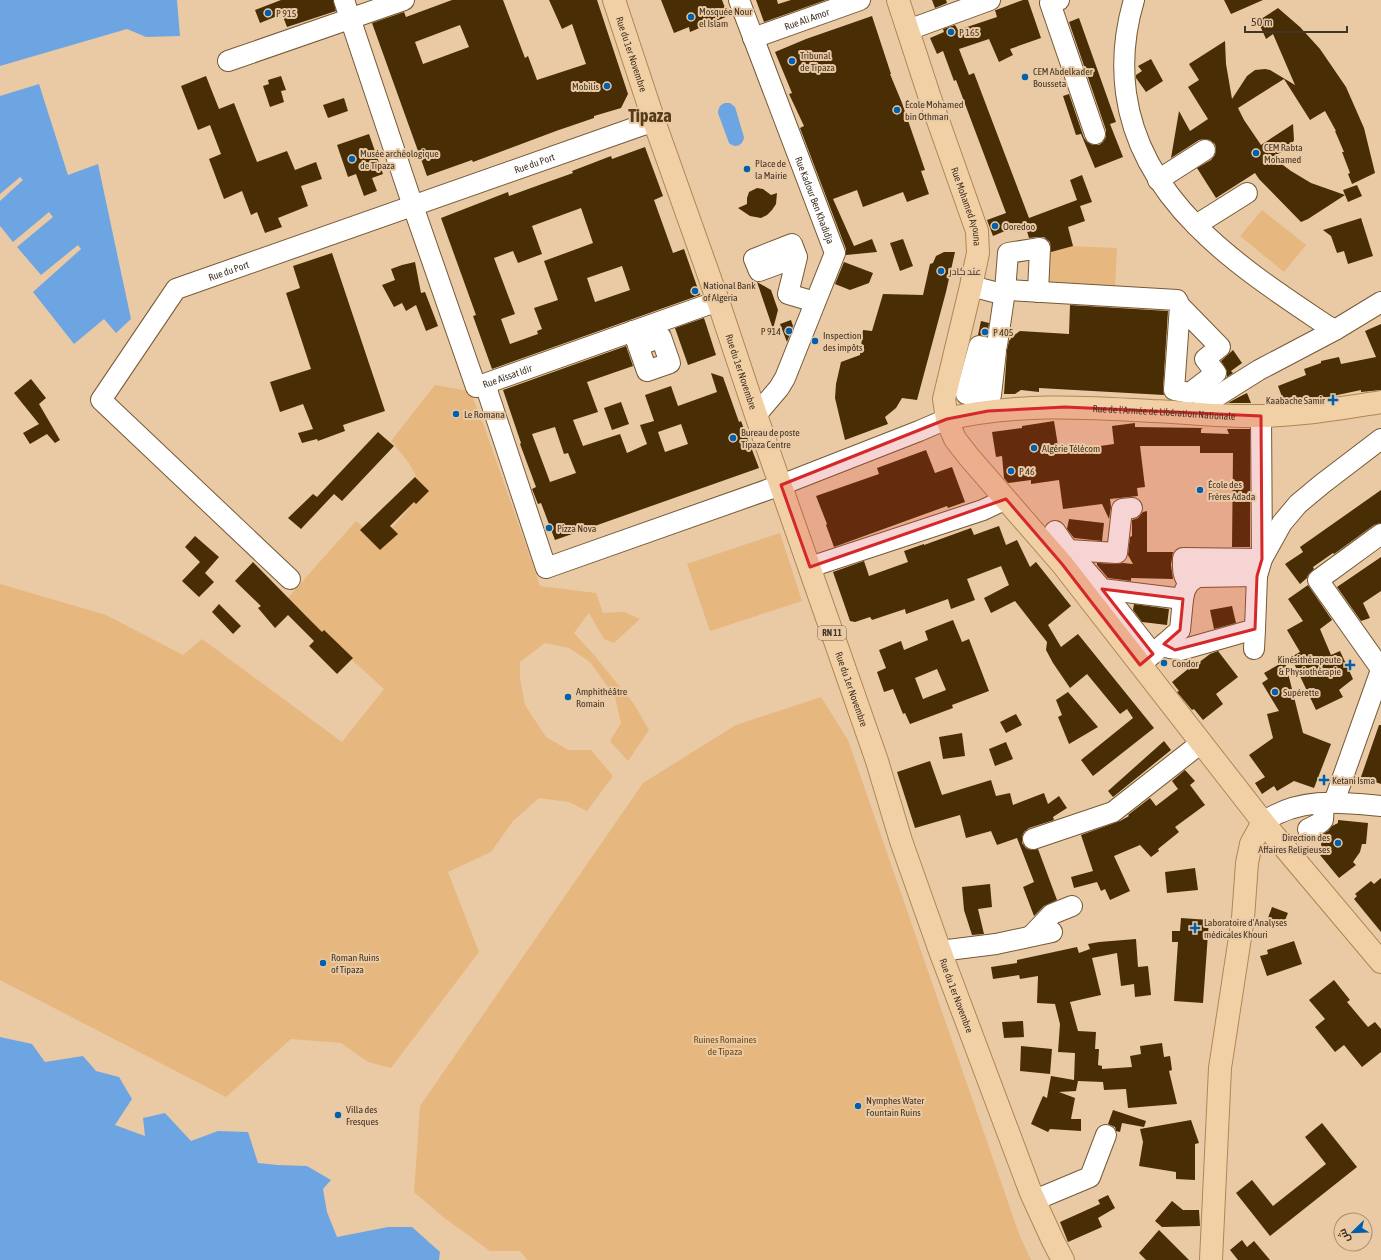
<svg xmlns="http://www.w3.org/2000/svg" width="1381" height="1260" viewBox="0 0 1381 1260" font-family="'Asap Condensed',Cairo,sans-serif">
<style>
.green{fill:#e6b77e}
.water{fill:#6da5e3}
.building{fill:#482d05;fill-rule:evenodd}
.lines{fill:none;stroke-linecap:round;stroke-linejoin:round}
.minor-casing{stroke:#755936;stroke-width:22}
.major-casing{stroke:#af8652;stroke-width:24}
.minor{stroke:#fff;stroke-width:20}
.major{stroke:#f2d0a6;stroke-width:22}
.marked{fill:#d62828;fill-opacity:0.2;stroke:#d62828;stroke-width:3;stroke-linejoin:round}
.poi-dot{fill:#0060ad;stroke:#eacaa4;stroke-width:1.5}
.labels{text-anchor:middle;stroke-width:4;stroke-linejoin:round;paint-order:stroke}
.shield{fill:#eacaa4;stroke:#74624c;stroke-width:1}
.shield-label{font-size:9px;font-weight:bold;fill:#423526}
.poi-label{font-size:10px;fill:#423526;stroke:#eacaa4;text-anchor:start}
.street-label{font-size:10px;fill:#423526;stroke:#eacaa4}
.park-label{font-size:10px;fill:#724d19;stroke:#eacaa4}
.town-label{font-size:18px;font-weight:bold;fill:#553b18;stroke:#eacaa4}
</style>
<rect width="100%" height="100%" fill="#eacaa4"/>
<g class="green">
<path d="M1262,210l44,35 -22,27 -44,-36z"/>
<path d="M1045,245l72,3 -2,40 -71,-2z"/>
<path d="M435,385l35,6 14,35 56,160 56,7 7,20 21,-1 16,7 -26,24 -10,-4 -15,-26 -15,20 20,22 40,49 15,26 -21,31 -18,-20 11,-18 -6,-26 -25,-35 -21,-14 -24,-5 -25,19v16l5,27 21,32 22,13h23l22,26 -26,35 -18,-9 -30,-4 -26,23 -22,31 -43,20 31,80 -88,116 -23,-6 -27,-19 -50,-4 -65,58 -226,-117v-396l106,31 77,40 19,-16 140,103 42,-53 -98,-89 70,-79 24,21 44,-51 -15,-28 -18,-22z"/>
<path d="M780,533l22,68 -92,30 -23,-67z"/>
<path d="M821,697l27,43 171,494 12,26h-504l-7,-9h-30l-47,-34 -29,-25 6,-86 223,-323 93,-58z"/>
</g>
<g class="water">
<path d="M0,0h177l3,36 -34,1 -19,-8 -127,37z"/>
<path d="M39,84l29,91 30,-11 33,155 -15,14 -12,-14 -30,25 -41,-52 48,-43 -3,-4 -37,30 -24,-28 36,-30 -4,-5 -36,30 -13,-16v-25l23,-21 -3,-3 -20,17v-98z"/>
<path d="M725,103h5l5,4 9,30c-1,8 -8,12 -15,6l-11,-30c0,-5 3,-9 7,-10z"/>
<path d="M0,1037l32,7 13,18 38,-6 13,15 23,6 13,22 -17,26 30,11 -2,-18 22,-5 26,28 27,-10 30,1 10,31 19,2 30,1 24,14 -8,9 4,23 10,25 51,-10h24l28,25 -1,8h-439z"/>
</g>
<g class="building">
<path d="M281,0h52l3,11 -49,16 -5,-13 -22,9 -5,-13z"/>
<path d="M452,0h51l22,58 3,-2 9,24 49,-16 -14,-40 -10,5 -13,-29h48l31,94 -7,14 -27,8v2l-38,13 -83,31 -1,-2 -45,16 -55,-153 32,-11 2,5zM460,25l9,22 -46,17 -8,-22z"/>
<path d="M661,0h61l6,16 -38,16 -1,-5 -15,6z"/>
<path d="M756,0h21l1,4 13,-4h35l-62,22z"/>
<path d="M932,0h14l1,3 -12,5z"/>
<path d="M1023,0h5l13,38 -31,11 3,6 -14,7 -10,-23 -30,10 10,26 5,-2 55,145 48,-18 -7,-20 12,-5 10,27 -12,4 5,15 -17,6 5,19 -22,6 -1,-10 -6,-5h-6l-9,1 -3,-10 -12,4 -2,-4 -19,8 -6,-16 19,-7 -50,-133 -2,1 -11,-30 -6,3 -7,-16 14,-6 -1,-3 12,-4 3,5 39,-13 -2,-7h1z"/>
<path d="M1224,0h39l-32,14z"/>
<path d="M1278,8l22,19 20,22 26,38 18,41 11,45 -23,11 -4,-10 2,-1 -8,-21h2l-9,-21h1l-11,-20 -15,9 -26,-41 -46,29 6,12 17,25 32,-21 1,16 -2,4 -3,4 -17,9 19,14 20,12 34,12 -37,24 -7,3 -42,-43 -4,-6 -39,25 -19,-30 14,-8 4,-5 1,-6 -1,-5 -5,-4 -6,-1 -5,1 -28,18 8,-47 11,20 18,-12 -20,-32 11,-7 -10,-16 36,-23 1,23 6,35 15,-23 8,-6 10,-1 5,1 25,15 -22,-51 -7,5 -8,-18z"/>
<path d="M872,16l19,58h-1l12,29 23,67 -4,1 8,23 -22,8 -4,-10 -40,15 -6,-17 -24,9 21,47 18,-7 5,13 -31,3v-6l-46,-121 4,-2 -15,-32 3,-1 -17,-41 31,-13z"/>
<path d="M1079,18l37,104 -6,2 13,33 -28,11 -14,-34 -5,1 -13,-39 6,-2 15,44 3,4 6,3h6l4,-3 3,-5v-7l-37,-108z"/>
<path d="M1151,59l12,22 -17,11 -10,-14v-3l6,-4 -4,-5z"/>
<path d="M206,76l13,33 15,-6 23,59 30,-11 8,19 21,-8 6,17 -21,7 7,20 -30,12 4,9 -17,6 -8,-21 -6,3 -9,-24 -18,8 -15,-40 12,-5 -11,-29 -12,5 -17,-44z"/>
<path d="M281,76l5,14 -5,1 3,11 -14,5 -7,-21 6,-2 -1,-4z"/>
<path d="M344,98l4,13 -20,7 -5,-13z"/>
<path d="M369,134l14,40 -11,4 5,13 -13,5 -8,-22 -8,3 -11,-32z"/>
<path d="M645,147l18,49 -9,4 19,53 11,-4 16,46 -208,74 -19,-53 3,-1 -35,-97 67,-26 1,4 33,-12 31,-11 -1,-2 39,-15 1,3zM581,208l12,35 -49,18 14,39 -24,8 8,21 -5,2 1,3 -28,10 -9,-25 14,-5 -21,-56 19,-7 5,12 24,-9 -10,-28zM622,266l8,24 -35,12 -8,-24z"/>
<path d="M1357,185l5,11 -14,6 -5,-12z"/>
<path d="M757,188l6,1 8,6 6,-2 -1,11 -4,6 -5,5 -6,3 -11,-2 -12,-8 9,-4v-6l2,-6z"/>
<path d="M1361,218l12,38 -25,8 -4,-13 -7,2 -6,-17 -8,-6z"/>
<path d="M903,239l10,27 -13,5 -10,-28z"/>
<path d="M944,252h11l-9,40 -29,108 -15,-2 -6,10 -11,9 3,7 -43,16 -10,-42 1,-14 5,-22 19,-7 3,-25 9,1 11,-37 40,1 7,-31 3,-1 3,-7z"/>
<path d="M332,253l53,158 -42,14 2,6 -27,10 -1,-2 -15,4 -4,-10 15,-4 -10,-25 -23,8 -10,-30 41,-13 -25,-76 14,-5 -7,-22z"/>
<path d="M415,262l6,31 4,-1 13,34 -12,5 -10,-26 -10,6 -4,-8 -8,4 -12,-22 13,-5 -4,-11 11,-4z"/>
<path d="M844,262l29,11 -4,10 -19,7 -15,-6z"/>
<path d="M757,282l14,8 7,20 -5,19z"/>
<path d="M1070,305l98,6 -5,78 1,6 -125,-7v4l-18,-2 -6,4h-11l3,-44 2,-9 4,-5 7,-5 49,3z"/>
<path d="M704,318l12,37 -28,10 -13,-37z"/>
<path d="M791,320l2,6 -6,16 -7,-18z"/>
<path d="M981,321l8,2 -2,13 -9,-1z"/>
<path d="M1381,324v66l-20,2v-2l-33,7 -44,5 -6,-16 28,-11 -2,-6 17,-6v-2l18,-4 2,7 35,-7 -11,-26z"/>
<path d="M626,346l7,20 -46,16 11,30 -25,8 10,26 37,-12 7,19 20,-9 -7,-19 14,-4 -9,-26 26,-9 7,20 39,-14 -6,-19 12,4 16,45 2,-1 18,47 -204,72 -14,-37 -3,1 -6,-15 4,-2 -16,-43 1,-1 -18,-53zM681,424l7,20 -23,8 -7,-20zM555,427l9,27 4,-1 8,20 -26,9 -18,-48z"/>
<path d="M1233,350l9,13 -11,8 2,2 -6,4v-6l-6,-10z"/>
<path d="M31,379l15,19 -7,6 21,36 -5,3 -8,-9 -17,10 -7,-11 16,-9 -25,-31z"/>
<path d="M1247,393l4,10h-23l9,-5z"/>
<path d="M621,402l8,22 -17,6 -8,-22z"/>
<path d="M1054,421l5,31 55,-8 -2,-18 23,-3v4l68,1 -2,1v4l28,1 -2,-5h23v118h-18l1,-94h-33v-7h-60l5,41 -8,1 1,8 -28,3 1,8 -2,12 -7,-15 -39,5 -4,-29 -28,4v-4l-23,3 -4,-5 -2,-22 -6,1 -4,-25 30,-4v-2z"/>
<path d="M378,432l16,14 -52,55 -8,-7 -33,35 -13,-11 25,-24 4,3z"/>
<path d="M926,450l9,23 17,-6 13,35 -17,6 -1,-2 -113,41 -8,-22 1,-1 -11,-28 63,-22 -2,-6z"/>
<path d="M415,477l14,14 -13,13 -2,-2 -24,24 8,8 -18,16 -20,-20z"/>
<path d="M1381,490v33l-7,2 -40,29 -1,-1 -20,14 1,2 -6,6 -1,3 -7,6 -15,-20 18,-12 -3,-5z"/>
<path d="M1147,511v41h26l-2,13 2,14 -42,-1v3l-23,-3 -11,-13v-2l19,1 7,-1 10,1 -5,-9 2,-18 2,-1v-16l6,-2 5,-6z"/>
<path d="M1069,519l35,4 -2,18 -28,-3 -7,-9z"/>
<path d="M999,526l7,19 11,-5 13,27 6,-5 35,44 -23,19 13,22 17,-13 76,94 -61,48 -12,-16 52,-42 -6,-9 -7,5 -33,-40 -17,14 -17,-25 -7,-13 1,-8 -32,-41 -24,12 -7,-15 25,-13 -8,-19 -34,13 8,21 -24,9 -3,-10 -42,15 -1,-5 -33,11 -2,-3 -15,5 -5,-1 -17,-49 31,-11 5,15 39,-14 -4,-11 20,-7v1l47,-17 3,7z"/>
<path d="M195,536l24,21 -14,16 9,9 -15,15 -17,-16 18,-19 -15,-15z"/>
<path d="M1381,557v34l-18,12 7,15 -9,3 -24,-34z"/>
<path d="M253,562l53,54 16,16 2,-2 29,28 -16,16 -28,-28 5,-5 -26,-26 -13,13 -17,-20 3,-2 -26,-25z"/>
<path d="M1308,585l24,35 -12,9 11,26 9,-4 13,28 -14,11 4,7 -27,13 -25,-53 9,-5 -13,-22 16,-9 -15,-22z"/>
<path d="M219,604l22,22 -8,8 -21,-22z"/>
<path d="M1134,604l35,5 -2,16 -25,-3 -9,-12z"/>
<path d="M1232,606l4,17 -22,6 -4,-19z"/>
<path d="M953,620l9,22 7,-3 20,52 -37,14 1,3 -43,16 -5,-11 -2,1 -10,-25 -9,3 -7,-20 9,-4 -7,-18 22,-9 3,9 24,-10 -3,-9zM937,669l9,21 -23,9 -8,-21z"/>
<path d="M1218,651l20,26 -22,17 7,10 -20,16 -9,-11 -2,1 -15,-18 2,-1 -7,-9 16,-13 1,1 21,-16z"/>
<path d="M1285,661l18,72 28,11 -17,44 -20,-7 -17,10 -3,-5 -12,8 -7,-11 10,-6 -16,-22 24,-17 -6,-24 12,-3 -17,-28 6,-4 -4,-6z"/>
<path d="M1068,692l30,35 -29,17 -11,-27 4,-2 -6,-15z"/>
<path d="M1016,714l6,11 -16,8 -6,-11z"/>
<path d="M1379,725h2v59l-20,-7z"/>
<path d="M962,733l3,23 -22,3 -4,-22z"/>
<path d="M1164,741l7,9 -58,47 -5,-6z"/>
<path d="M1006,742l7,17 -18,7 -6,-17z"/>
<path d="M930,761l12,34 49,-15 5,16 14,-3 3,12 31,-12 4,11 11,-8 8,12 -14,9 1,3 -25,8 -5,4 -2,5v6l4,5 5,2 7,-1 19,51 -13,6 -10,10 -11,-29 11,-5 -17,-44 -20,7 -6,-14 -25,7 -6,-23 -45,13 -18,-56z"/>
<path d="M1185,770l10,11 -5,4 15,20 -30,22 4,5 -21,17 1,2 -8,6 -11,-12 -26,11 16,35 -20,9 -5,-11 -4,2 -4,-9 -23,6 -3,-11 22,-6 -12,-36 39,-14 9,-5 -1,-1 22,-17 6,8 22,-17 -6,-8z"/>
<path d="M1338,820l30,3 -2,21h-4l-2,8 -7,10 3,3 -17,13 -19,-23 3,-2 -2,-9 2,-10 5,-3 4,-5 6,-3z"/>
<path d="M1195,868l3,22 -31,3 -2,-21z"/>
<path d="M1381,878v54l-27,-33 3,-3 -2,-2 16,-13 3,3z"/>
<path d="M990,884l2,23 -14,2 6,25 -12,1 -8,-25 -2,-23z"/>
<path d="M1272,907l16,6 -5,12 -15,-7z"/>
<path d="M1181,918l28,2 -6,83 -29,-2 4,-59h-6v-11h8z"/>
<path d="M1136,939l2,28 10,-1 3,29 -16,2 -1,-13 -13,2 -4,-33 -25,5 9,37 -31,7 8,29 18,1 -1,17h4l-1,16 4,1v3l30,-2 -2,-11 11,-2 -1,-8 22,-3 2,14 6,-1 2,14 -3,1 8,33 -49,4 -2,-19 -22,1 -1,-8 -25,-1 -2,10 -17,1 16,6 -4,21h10v12l-31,-2 -2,3 -17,-8 12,-28 4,2 4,-22 23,4 1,-27 -17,-1 2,-28 -5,-20 -18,-1 1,-27 -18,3 -1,-4 -26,4 -2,-12 26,-4v-3l60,-13 2,6 11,-4 -2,-5 11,-2z"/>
<path d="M1294,941l8,23 -35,12 -7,-20 8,-2 -1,-4z"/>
<path d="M1334,980l16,20 -3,2 21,25 7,-5 6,7v23l-19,15 -18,-22 -9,7 -20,-25 10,-8 -16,-19z"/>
<path d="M1023,1021l1,16 -20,1 -2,-16z"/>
<path d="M1021,1046l31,3 -2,25 -30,-3z"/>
<path d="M1113,1110l33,11 -2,6 -22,-4 -2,9 -4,-1 -1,-4 -7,-3z"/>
<path d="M1191,1120l8,23 -4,1v36l-19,-1v-7l-37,-6 4,-24 -3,-13z"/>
<path d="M1322,1123l35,44 -87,69 -34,-43 16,-13 21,26 53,-42 -21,-27z"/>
<path d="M1108,1195l7,13 -17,10 4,9 -34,15 -8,-20 40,-18 -2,-4z"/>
<path d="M1172,1201l11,9h16l1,16 -38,1 -7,-6z"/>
<path d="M1159,1230l30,30h-43l-7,-7z"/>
<path d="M1242,1240l5,7 7,-6 16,19h-32l-8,-10z"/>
</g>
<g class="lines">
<g class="minor-casing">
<g id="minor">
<path id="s1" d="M344,0l69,206 63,181 242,-86"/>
<path id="s2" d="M739,0l96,253 -50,125 -6,10 -23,27"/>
<path d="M1059,0l-9,3 45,131"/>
<path d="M1134,0c-9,30 -12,62 -8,93 15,111 115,175 200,232l9,5"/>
<path d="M908,30l82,-30"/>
<path id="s3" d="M753,38l107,-38"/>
<path d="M228,61l176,-61"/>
<path d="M1158,180l47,-30"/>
<path d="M1196,225l51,-32"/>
<path d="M797,257l-38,14 -5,-12 38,-15 5,13 -9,37 27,8"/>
<path d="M971,286l27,7 10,-3 169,10 3,6 40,41 -15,12 11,14 -26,20 -16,-3 6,-84"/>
<path d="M633,331l14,40 23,-8 -9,-26 -23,9"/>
<path d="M485,384l61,184 235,-83 138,-54 28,-12"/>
<path d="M978,394l7,-39 9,-6 2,2 -5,44 -25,-1 13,-48 15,3 3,-4 8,-54 3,-38 32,-5 -2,44"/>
<path d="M1197,414l11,-12 51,-32 76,-40 46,-28"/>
<path d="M1055,531l13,19 34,39 81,10"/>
<path d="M1381,534l-63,46 63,89"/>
<path d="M1068,550l49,3 5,-44 10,-1"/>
<path d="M810,567l173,-57 23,-11"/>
<path id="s4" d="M290,579l-189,-179 75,-111 478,-168"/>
<path d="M1189,583c-7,-7 -6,-15 -6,-25l79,1 -1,-143"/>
<path d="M1102,589l51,65"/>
<path d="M1164,644l5,4 12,2 74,-21 2,-53"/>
<path d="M1254,649l1,-20"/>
<path d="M1140,665l40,-35 3,-31 2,-9 4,-7 8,-6 60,-1 5,-17 20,-36 16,-19 24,-20 59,-45"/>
<path d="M1334,802l47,-132"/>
<path d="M1263,822c37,-25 76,-20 118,-16"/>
<path d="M1308,829l12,-6 3,-3 1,-17"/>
<path d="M1033,839l80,-27 88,-69"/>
<path d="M1031,936l21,-22 20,-8"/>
<path d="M940,951l56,-7 56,-12"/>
<path d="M1035,1200l55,-23 16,-42"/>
</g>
</g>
<g class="major-casing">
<g id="major">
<path id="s5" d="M614,0l40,121 64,180 38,114 121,346 24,80 39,110 91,242 22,48 10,19"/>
<path id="s6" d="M898,0l32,98 47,133 1,22 -7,33 -27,113 3,20 5,13 3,7 14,18 93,107 201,258 118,140"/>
<path id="s7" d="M947,419c70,-16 134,-12 205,-8 31,1 62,5 94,5 46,1 90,-7 135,-14"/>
<path d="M1211,1260l9,-192 23,-150 4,-55 4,-19 12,-22"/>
</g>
</g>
<use href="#minor" class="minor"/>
<use href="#major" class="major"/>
</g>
<path class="marked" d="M1065,407l196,9 1,143 -5,17 -2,53 -80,21 -11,-6 16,-14 3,-31 -81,-10 51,65 -13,11 -78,-101 -56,-65 -196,68 -29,-82 166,-66 41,-8z"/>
<g class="poi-dot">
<circle cx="268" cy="13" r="4"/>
<circle cx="691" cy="17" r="4"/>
<circle cx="951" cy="32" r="4"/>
<circle cx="792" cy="61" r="4"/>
<circle cx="1025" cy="77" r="4"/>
<circle cx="607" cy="86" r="4"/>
<circle cx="897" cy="110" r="4"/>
<circle cx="1256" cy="153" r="4"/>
<circle cx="352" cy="159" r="4"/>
<circle cx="747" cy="169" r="4"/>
<circle cx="995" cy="226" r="4"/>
<circle cx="941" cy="271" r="4"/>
<circle cx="695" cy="291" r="4"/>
<circle cx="789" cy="331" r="4"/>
<circle cx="985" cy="332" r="4"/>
<circle cx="815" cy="341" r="4"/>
<path d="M1331 394h4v4h4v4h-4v4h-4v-4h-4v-4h4z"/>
<circle cx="456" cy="414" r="4"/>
<circle cx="733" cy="438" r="4"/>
<circle cx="1034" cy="448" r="4"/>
<circle cx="1011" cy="471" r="4"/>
<circle cx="1200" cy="490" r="4"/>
<circle cx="549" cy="528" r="4"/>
<circle cx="1164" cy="663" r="4"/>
<path d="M1348 659h4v4h4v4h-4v4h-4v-4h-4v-4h4z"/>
<circle cx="1275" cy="692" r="4"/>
<circle cx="568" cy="697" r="4"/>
<path d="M1322 774h4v4h4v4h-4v4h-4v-4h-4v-4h4z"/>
<circle cx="1338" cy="843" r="4"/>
<path d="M1193 922h4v4h4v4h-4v4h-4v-4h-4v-4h4z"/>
<circle cx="323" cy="963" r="4"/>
<circle cx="858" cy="1106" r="4"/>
<circle cx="338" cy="1115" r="4"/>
</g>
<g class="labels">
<rect class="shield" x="818" y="626" width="28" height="14" rx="3"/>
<g class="shield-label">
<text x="832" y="636">RN 11</text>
</g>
<g class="poi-label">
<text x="699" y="15">Mosquée Nour<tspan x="699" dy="12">el Islam</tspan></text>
<text x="276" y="17">P 915</text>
<text x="959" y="36">P 165</text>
<text x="800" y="59">Tribunal<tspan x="800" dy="12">de Tipaza</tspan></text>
<text x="1033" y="75">CEM Abdelkader<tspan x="1033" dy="12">Bousseta</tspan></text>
<text x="599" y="90" text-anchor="end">Mobilis</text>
<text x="905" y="108">École Mohamed<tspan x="905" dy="12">bin Othman</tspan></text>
<text x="1264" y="151">CEM Rabta<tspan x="1264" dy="12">Mohamed</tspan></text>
<text x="360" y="157">Musée archéologique<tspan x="360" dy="12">de Tipaza</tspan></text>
<text x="755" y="167">Place de<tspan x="755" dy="12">la Mairie</tspan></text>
<text x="1003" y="230">Ooredoo</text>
<text x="949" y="275">عند كادر</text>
<text x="703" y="289">National Bank<tspan x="703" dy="12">of Algeria</tspan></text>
<text x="781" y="335" text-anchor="end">P 914</text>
<text x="993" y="336">P 405</text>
<text x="823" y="339">Inspection<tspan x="823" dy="12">des impôts</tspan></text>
<text x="1325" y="404" text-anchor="end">Kaabache Samir</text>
<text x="464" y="418">Le Romana</text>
<text x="741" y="436">Bureau de poste<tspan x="741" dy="12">Tipaza Centre</tspan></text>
<text x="1042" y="452">Algérie Télécom</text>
<text x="1019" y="475">P 46</text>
<text x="1208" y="488">École des<tspan x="1208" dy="12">Frères Adada</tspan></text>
<text x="557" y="532">Pizza Nova</text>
<text x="1341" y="663" text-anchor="end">Kinésithérapeute<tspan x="1341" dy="12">&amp; Physiothérapie</tspan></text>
<text x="1172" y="667">Condor</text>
<text x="576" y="695">Amphithéâtre<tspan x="576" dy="12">Romain</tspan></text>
<text x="1283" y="696">Supérette</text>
<text x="1332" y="784">Ketani Isma</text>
<text x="1330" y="841" text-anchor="end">Direction des<tspan x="1330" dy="12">Affaires Religieuses</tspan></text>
<text x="1204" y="926">Laboratoire d'Analyses<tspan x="1204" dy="12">médicales Khouri</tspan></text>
<text x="331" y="961">Roman Ruins<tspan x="331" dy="12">of Tipaza</tspan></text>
<text x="866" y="1104">Nymphes Water<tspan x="866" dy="12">Fountain Ruins</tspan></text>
<text x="346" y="1113">Villa des<tspan x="346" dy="12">Fresques</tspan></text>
</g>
<g class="street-label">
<text dy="4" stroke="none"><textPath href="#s3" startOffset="57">Rue Ali Amor</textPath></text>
<text dy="4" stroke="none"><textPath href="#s5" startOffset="57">Rue du 1er Novembre</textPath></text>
<text dy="4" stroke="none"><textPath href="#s4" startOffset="774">Rue du Port</textPath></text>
<text dy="4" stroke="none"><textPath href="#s2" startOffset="214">Rue Kadour Ben Khadidja</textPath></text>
<text dy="4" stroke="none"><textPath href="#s6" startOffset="218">Rue Mohamed Ayouna</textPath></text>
<text dy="4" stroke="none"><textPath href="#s4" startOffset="450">Rue du Port</textPath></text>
<text dy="4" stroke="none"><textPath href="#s5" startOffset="393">Rue du 1er Novembre</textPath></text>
<text dy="4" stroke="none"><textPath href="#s1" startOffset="442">Rue Aïssat Idir</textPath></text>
<text dy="4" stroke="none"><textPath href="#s7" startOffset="218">Rue de l'Armée de Libération Nationale</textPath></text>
<text dy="4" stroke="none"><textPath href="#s5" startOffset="729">Rue du 1er Novembre</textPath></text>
<text dy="4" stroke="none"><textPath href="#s5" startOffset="1053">Rue du 1er Novembre</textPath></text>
</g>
<g class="park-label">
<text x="725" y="1043">Ruines Romaines<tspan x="725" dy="12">de Tipaza</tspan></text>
</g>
<g class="town-label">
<text x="650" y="122">Tipaza</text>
</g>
</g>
<g transform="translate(1353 1232) rotate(247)"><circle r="19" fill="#eacaa4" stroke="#a78e72"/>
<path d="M0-3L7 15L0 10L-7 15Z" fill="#0060ad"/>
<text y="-6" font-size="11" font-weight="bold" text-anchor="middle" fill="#423526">ش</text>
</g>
<path d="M1245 26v6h102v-6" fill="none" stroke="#423526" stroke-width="2"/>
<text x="1251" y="26" font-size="12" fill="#423526" stroke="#eacaa4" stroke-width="3" paint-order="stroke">50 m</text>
</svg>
